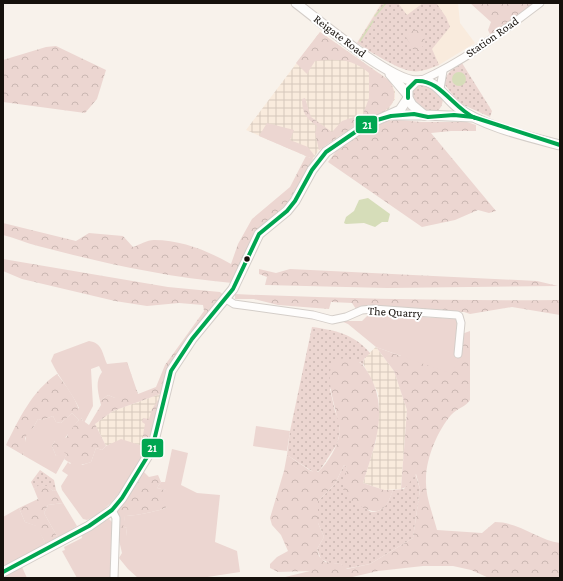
<svg xmlns="http://www.w3.org/2000/svg" width="563" height="581" viewBox="0 0 563 581" font-family="'Crimson Pro',serif">
<style>
.built{fill:#f9ebdd}
.industrial{fill:url(#industrial-grid)}
.grass{fill:url(#grass-dots)}
.forest{fill:url(#forest-crowns)}
.green{fill:#ecd6d1}
.water{fill:#d6ddb9}
.lines{fill:none;stroke-linecap:round;stroke-linejoin:round}
.stream{stroke:#d6ddb9;stroke-width:1.5}
.minor-casing{stroke:#d4cec9;stroke-width:9}
.major-casing{stroke:#d4cec9;stroke-width:11}
.minor{stroke:#fefdfc;stroke-width:7}
.major{stroke:#fefdfc;stroke-width:9}
.bus-1-casing{stroke:#fff;stroke-width:7}
.bus-1{stroke:#00a651;stroke-width:4}
.bus-dot{fill:#16110c;stroke:#fff;stroke-width:1.5}
.labels{text-anchor:middle;stroke-width:4;stroke-linejoin:round;paint-order:stroke}
.street-label{font-size:12px;fill:#16110c;stroke:#fff}
.line-badge{stroke:#fff;stroke-width:1.5}
.badge-label{font-size:11px;text-anchor:middle;font-weight:bold;fill:#fff}
</style>
<defs>
<pattern id="industrial-grid" width="8" height="8" patternUnits="userSpaceOnUse"><rect width="8" height="8" fill="#f9ebdd"/><path d="M0 4h8M4 0v8" fill="none" stroke="#d5c8bc"/></pattern>
<pattern id="grass-dots" width="8" height="8" patternUnits="userSpaceOnUse"><rect width="8" height="8" fill="#ecd6d1"/><path d="M2 2h.1M6 6h.1" fill="none" stroke="#cab7b2" stroke-width="1.8" stroke-linecap="round"/></pattern>
<pattern id="forest-crowns" width="20" height="18" patternUnits="userSpaceOnUse"><rect width="20" height="18" fill="#ecd6d1"/><path d="M2 6a3 3 0 1 1 6 0M12 15a3 3 0 1 1 6 0" fill="none" stroke="#cab7b2"/></pattern>
</defs>
<rect width="100%" height="100%" fill="#f8f2eb"/>
<path class="built" d="M381,3h77l2,20 15,20 -36,22 -13,5 -15,1 -19,-8 -35,-20z"/>
<g class="industrial">
<path d="M320,32l70,49 5,10v8l-7,11 -16,9 -10,-2 -6,3 1,4 -3,4 -14,7 -21,15 -6,9 -67,-29z"/>
<path d="M376,347l18,24 13,39 -6,79 -17,1 -21,-7 13,-42 3,-34 -1,-14 -15,-30 3,-7z"/>
<path d="M163,393l-17,54 -25,-7 -15,6 -11,-22 18,-13z"/>
</g>
<g class="grass">
<path d="M382,3h16l9,12 16,-12 14,1 9,13 4,10 -18,22 7,16c-9,3 -19,8 -28,6 -14,-2 -42,-20 -54,-28z"/>
<path d="M462,63l30,48 -2,6 -31,-14 -14,-18c0,-13 7,-15 17,-22z"/>
<path d="M419,84l14,3 10,12c-1,9 -4,12 -12,15 -10,-5 -19,-12 -20,-23z"/>
<path d="M312,327c23,3 42,7 58,26l-6,6 -1,6 -3,-3 -30,27 5,22 4,10 1,11 -3,12 -17,26 -5,3 -28,-18 3,-24z"/>
<path d="M344,465l3,2 -2,27 26,18c14,0 18,-11 22,-22l11,-1 11,-16 5,16 -7,49 -43,26 -25,5 -4,-5 -12,-1 -8,-4 -4,-10 7,-12 -6,-14v-22l17,-17z"/>
<path d="M40,470l14,10 2,10 -3,1c-7,-6 -12,-7 -19,-2l-3,-7z"/>
</g>
<g class="forest">
<path d="M470,3h62v2l-41,31 -3,-6 3,-8z"/>
<path d="M415,30l10,1 -1,14 -5,5 -5,1 -8,-14 2,-5z"/>
<path d="M320,32l70,49c11,21 0,27 -18,38l-10,-2 7,-19v-25c-18,-15 -31,-14 -54,-12l-8,13 -11,-11z"/>
<path d="M56,46l50,24 -9,29 -12,14 -82,-11v-42l43,-13z"/>
<path d="M305,98l6,19 21,15 10,-11 12,-4 3,7 -38,26 -4,-17 2,-7c-11,-8 -15,-13 -15,-27z"/>
<path d="M399,120l23,2h45l9,3v6h-25l-20,2 65,78 -7,2 -11,-3 -23,10 -33,7 -94,-65 12,-16 29,-18 14,-7z"/>
<path d="M306,156l7,3 -13,28 -10,14 -33,29 -25,53c-66,-6 -130,-20 -194,-37 -12,-3 -23,-8 -35,-11v-12l73,18 13,-8 34,3 10,11c6,-2 14,-7 21,-7 28,0 54,11 77,24l7,-20 14,-25 38,-32z"/>
<path d="M3,259l165,28 52,5 5,5 -34,41 -28,55 -50,18 -18,13 11,22 -4,4 -6,-2 -5,14c-11,4 -18,4 -27,-3l3,-5 -11,2 -4,-10 3,-5 12,-4 2,-7 10,-10 -7,-7 -11,10 -5,-1 -3,-6 -11,4 -4,-1 -5,9 -8,10 1,6 -3,11 -17,-10c13,-26 26,-54 51,-71 11,14 21,27 25,46l7,5 12,-20 -1,-4 8,-6 7,3 12,-36 11,32 18,-7 9,-22 39,-54 -1,-6 -24,-2 -32,3 -32,-5 -93,-22 -19,-8z"/>
<path d="M259,269l17,4 14,-4 247,12 21,5 -171,2 -122,-3 2,-8 -8,-3z"/>
<path d="M235,294c109,5 217,7 325,6v15l-48,-8 -42,7 -6,-2 -108,-3 -4,-6 -21,-1 -2,7 -51,-4 -24,-6h-19z"/>
<path d="M470,331v69c-4,7 -13,8 -19,15 -13,15 -25,43 -25,64 -1,17 7,35 11,51l45,3 13,-11c24,0 43,18 65,21v35h-71l-18,-8 -18,-4h-30l-45,5 -30,7h-67l29,-7 -32,1 -8,-4v-4l7,-7 11,-6 -7,-16 -9,-10 -2,-7 14,-47 3,-16 24,16 7,1c10,-9 20,-26 22,-40 1,-14 -31,-84 13,-72 10,2 12,8 17,16 19,36 4,71 -7,107l21,7h9c-7,22 -16,27 -36,14 -5,-3 -11,-7 -14,-12l4,-25 -3,-2 -9,19 -17,17v22l6,14 -7,12 2,7 6,6 16,2 6,5 23,-5 43,-26 7,-49 -4,-15 -10,13 -5,2 6,-79 -13,-39 -18,-24 25,9z"/>
<path d="M158,400h3l-9,34 -6,13 -5,-1 4,-22 -3,-2 1,-4 6,1 3,-10z"/>
<path d="M142,470l7,7 9,-2 3,7 -4,6 9,2 1,17c-6,4 -34,9 -42,9l-1,11 3,1 -1,8h-8l-2,-26z"/>
<path d="M39,485l8,1 6,5 3,-1 7,13 -15,2 -4,8 14,25 -12,6 -10,-18 -11,-4 -6,-14 19,-9 -4,-10z"/>
</g>
<g class="green">
<path d="M267,123l27,7 -4,10 18,7 6,8 -1,4 -54,-23z"/>
<path d="M369,314l89,5 2,36 -8,19 -76,-27 -28,-23 -7,-3h21z"/>
<path d="M89,341c13,2 13,11 18,23l20,-2 10,32 -22,4 -7,-3 -8,6c-2,-10 -5,-20 2,-29l-3,-6 -8,3 2,37 -9,17 -7,-13 2,-2c-8,-17 -20,-30 -28,-47l3,-7z"/>
<path d="M72,413l7,7c-7,7 -11,16 -18,22l-6,-1 -3,5 4,10 7,-4 4,2 -11,20 -33,-19 4,-24 6,-3 5,-9 4,1 11,-4 3,6 5,1z"/>
<path d="M256,426l34,5 -3,20 -34,-5z"/>
<path d="M121,439l25,8c-12,26 -31,61 -59,73l-4,-1 -21,-29 -1,-4 7,-11 -6,-4 6,-9 2,2 8,-7 4,8 9,-3 5,-14 6,2 4,-4z"/>
<path d="M172,449l16,4 -7,32 16,8 23,2 -5,47 22,9 3,21 -39,6h-63l-10,-9 -9,-11 3,-5 -4,-17h8l1,-8 -4,-1 2,-11c8,0 36,-5 42,-9l-7,-10 6,-3v-4l-9,-2 4,-6h4z"/>
<path d="M63,503l14,23 -19,12 -14,-25 4,-8z"/>
<path d="M19,508l6,14 12,4 9,18 -43,23v-50z"/>
<path d="M109,519l4,4 -1,55h-35l-15,-27 3,-1 -1,-3 18,-9 -1,-4z"/>
<path d="M22,567l5,11h-24v-3l14,-7z"/>
</g>
<g class="water">
<circle cx="459" cy="79" r="7"/>
<path d="M368,198l22,16 -2,8h-6l-7,5 -11,-4 -18,1 -2,-1 2,-6 8,-6 5,-11z"/>
</g>
<g class="lines">
<g class="stream">
<path d="M375,16l11,-13"/>
<path d="M360,41l13,-20"/>
</g>
<g class="minor-casing">
<g id="minor">
<path d="M422,80c43,-19 81,-49 118,-77"/>
<path d="M440,89l3,-18"/>
<path d="M226,299l8,5 79,11 19,5 14,-3 16,-7 11,-1 84,6 2,1 2,7 -3,31"/>
<path d="M112,510l4,8 -2,60"/>
</g>
</g>
<g class="major-casing">
<g id="major">
<path d="M296,3c24,18 93,77 120,78"/>
<path d="M390,74l17,20"/>
<path d="M393,115h31"/>
<path d="M473,117l-49,-2 -12,-10 -4,-7v-9l8,-8c19,-4 28,16 41,26 24,19 73,30 103,38"/>
<path d="M3,572l86,-46 23,-16 10,-12 30,-49 19,-78 21,-32 41,-50 26,-55 28,-23 8,-10 17,-31 14,-18 38,-26 36,-16 8,-12"/>
</g>
</g>
<use href="#minor" class="minor"/>
<use href="#major" class="major"/>
<g class="bus-1-casing">
<g id="bus-1">
<path d="M408,98v-9l8,-8c24,-2 37,27 59,37"/>
<path d="M3,572l86,-46 23,-16 10,-12 30,-49 19,-78 21,-32 41,-50 26,-55 28,-23 8,-10 17,-31 14,-18 38,-26 13,-6 14,-4 23,-2 14,3 26,-2 19,2 87,28"/>
</g>
</g>
<use href="#bus-1" class="bus-1"/>
</g>
<circle class="bus-dot" cx="247" cy="259" r="3.5"/>
<g class="labels">
<g class="street-label">
<text transform="translate(340 36) rotate(37)" y="4">Reigate Road</text>
<text transform="translate(492 37) rotate(-35)" y="4">Station Road</text>
<text transform="translate(395 312) rotate(3)" y="4">The Quarry</text>
</g>
</g>
<g class="line-badge">
<rect x="355" y="115" width="23" height="19" rx="4" fill="#00a651"/>
<rect x="141" y="438" width="23" height="20" rx="4" fill="#00a651"/>
</g>
<g class="badge-label">
<text x="367" y="129">21</text>
<text x="152" y="452">21</text>
</g>
<rect width="563" height="581" fill="none" stroke="#16110c" stroke-width="8"/>
</svg>
